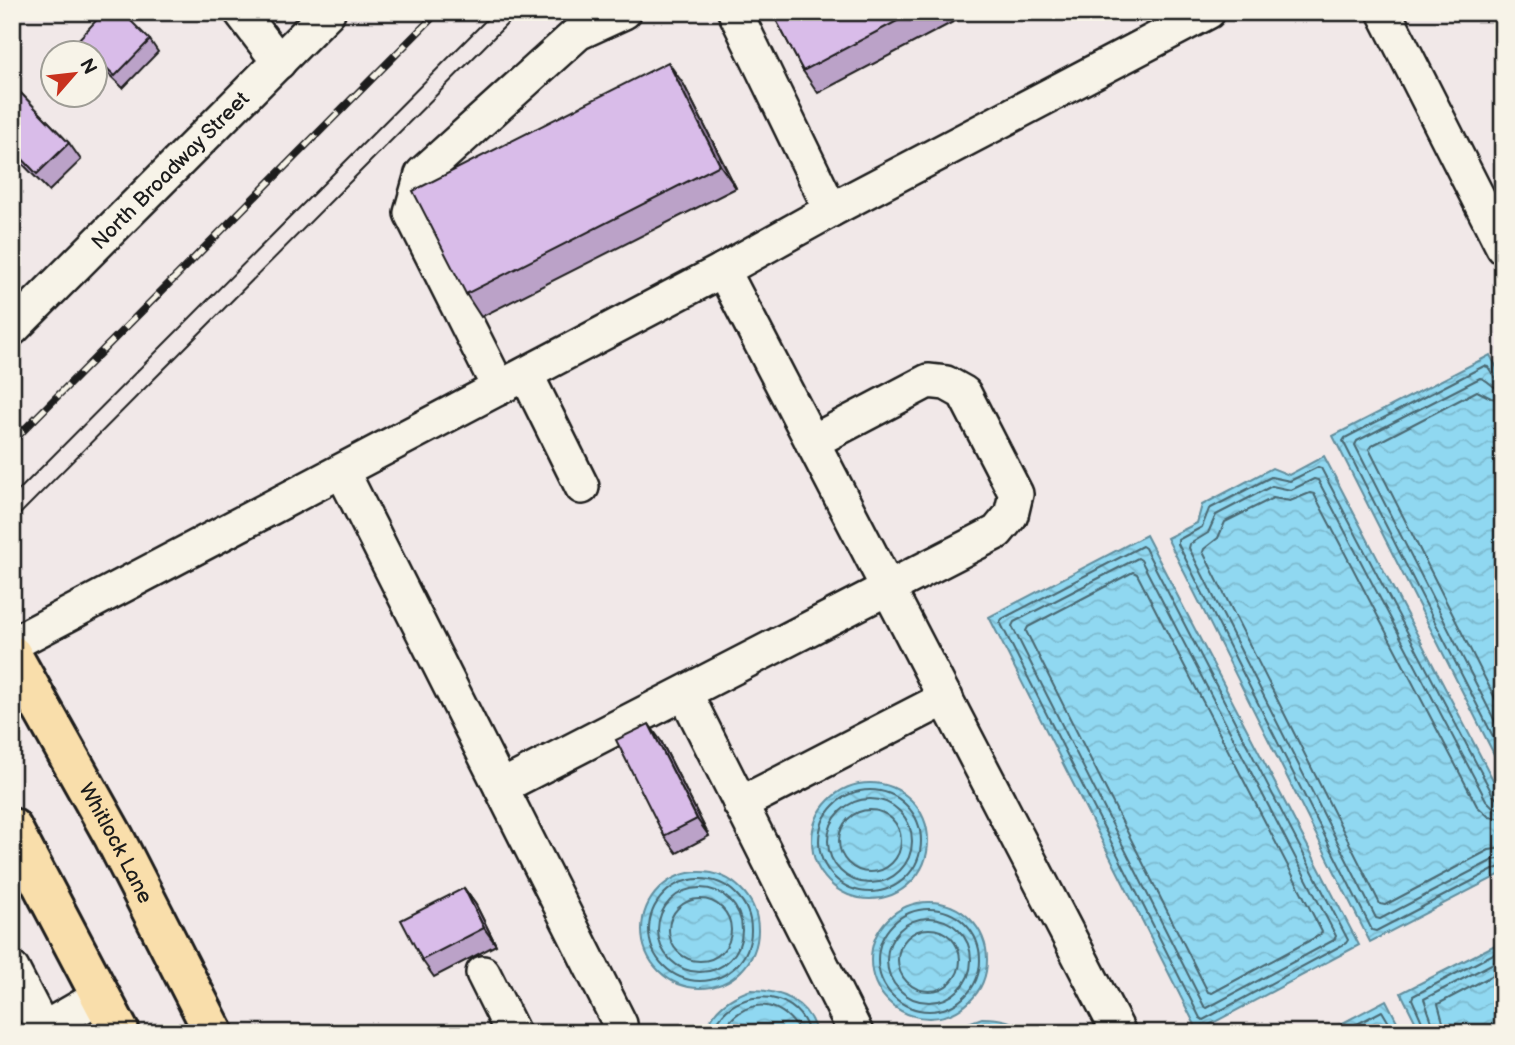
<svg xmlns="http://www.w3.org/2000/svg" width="1515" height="1045" viewBox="0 0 1515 1045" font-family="'Balsamiq Sans',sans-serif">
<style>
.water{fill:url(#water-waves);stroke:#628d9c;stroke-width:2}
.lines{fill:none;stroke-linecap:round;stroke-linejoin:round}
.shore{stroke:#4a6771;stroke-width:2}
.minor-casing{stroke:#1c1c1c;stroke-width:38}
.major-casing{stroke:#1c1c1c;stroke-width:44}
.minor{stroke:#f7f3e8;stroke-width:33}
.major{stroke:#f9deab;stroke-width:38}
.tram{stroke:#1c1c1c;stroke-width:2}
.rail-casing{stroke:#1c1c1c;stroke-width:8}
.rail{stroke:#f7f3e8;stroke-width:5;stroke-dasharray:16;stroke-linecap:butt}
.wall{fill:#bba2c8;stroke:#1c1c1c;stroke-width:2}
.shaded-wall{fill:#9884a3;stroke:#1c1c1c;stroke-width:2}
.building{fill:#d9bce9;stroke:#1c1c1c;stroke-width:2}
.labels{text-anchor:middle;stroke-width:6;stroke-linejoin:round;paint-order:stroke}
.street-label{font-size:21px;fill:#1c1c1c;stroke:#f7f3e8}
</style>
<defs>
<pattern id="water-waves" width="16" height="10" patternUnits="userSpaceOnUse" patternTransform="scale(1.75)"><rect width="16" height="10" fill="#90d8f1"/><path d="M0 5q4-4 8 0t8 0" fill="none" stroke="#7cb9ce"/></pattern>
</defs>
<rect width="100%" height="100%" fill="#f1e8e8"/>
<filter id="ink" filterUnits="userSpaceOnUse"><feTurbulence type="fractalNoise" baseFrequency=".0143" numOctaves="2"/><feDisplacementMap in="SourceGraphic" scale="14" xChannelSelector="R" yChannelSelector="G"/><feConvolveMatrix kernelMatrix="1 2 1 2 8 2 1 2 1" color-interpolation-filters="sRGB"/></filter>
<g filter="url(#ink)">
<g class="water">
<path d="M1490,355l13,24v393l-170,-336z"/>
<path d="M1324,456l179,343v74l-133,69 -203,-404 30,-15 5,-18 70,-37 17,7z"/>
<path d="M1146,535l213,410 -161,86 -209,-414z"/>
<circle cx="870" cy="841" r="58"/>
<circle cx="700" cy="930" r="58"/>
<circle cx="929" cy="960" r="58"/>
<path d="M1503,941v92h-82l-20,-40z"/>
<path d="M751,990c29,0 58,11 65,43h-110c5,-24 24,-36 45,-43z"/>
<path d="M1386,1000l17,33h-79z"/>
<path d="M982,1018c19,0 32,3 47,15h-76l10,-8z"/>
</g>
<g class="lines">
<g class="shore">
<path d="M1503,381l-7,-2 -8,-12 -4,-1 -139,72 -2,3 160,315"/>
<path d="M1503,390c-12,-1 -14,-11 -23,-12l-123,63 -2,4 148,292"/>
<path d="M1503,400l-12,-2 -14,-7 -106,55 -2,3 134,265"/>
<path d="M1142,546l3,2 203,392 -2,3 -143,77 -3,-2 -200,-396 2,-3z"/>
<path d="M1138,558l3,2 195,376 -2,4 -127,68 -3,-2 -192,-380 2,-4z"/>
<path d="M1133,572l4,2 185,358 -2,3 -108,58 -4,-1 -182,-361 2,-4z"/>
<circle cx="870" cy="841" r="51"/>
<circle cx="870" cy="841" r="42"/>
<path d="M1503,800l-6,-1 -4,-4 -172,-327 -3,-1 -28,14 -19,-4 -62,32 -7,18 -24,13v4l194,386 4,1 121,-63 6,-1"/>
<path d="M1503,809l-10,-2 -7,-7 -168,-320 -4,-1 -23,11 -19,-4 -56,29 -8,18 -18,11 -1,4 187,370 4,1 113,-59 10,-2"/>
<circle cx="870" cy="841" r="31"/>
<path d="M1503,819l-14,-2 -12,-11 -163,-312 -4,-1 -20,8 -17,-3 -48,24 -7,16 -14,11 -1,3 177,352 5,1 104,-55 14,-2"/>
<circle cx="700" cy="930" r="51"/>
<circle cx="700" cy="930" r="42"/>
<circle cx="700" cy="930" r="31"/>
<circle cx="929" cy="960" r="51"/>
<circle cx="929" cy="960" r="42"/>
<circle cx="929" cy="960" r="31"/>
<path d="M713,1033c13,-47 84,-48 96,0"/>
<path d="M722,1033c18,-36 60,-37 78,0"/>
<path d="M1340,1033l42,-22 13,22"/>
<path d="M1427,1033l-15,-34 1,-3 90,-47"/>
<path d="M1436,1033l-12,-34 79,-41"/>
<path d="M1446,1033l-8,-29 65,-34"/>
</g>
<g class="minor-casing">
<g id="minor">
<path d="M241,12l38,50"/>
<path d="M735,12l96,198"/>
<path d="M1384,12l119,235"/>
<path d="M723,270l108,-60 377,-198"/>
<path id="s1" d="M12,329l316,-317"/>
<path d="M526,374l56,113"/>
<path d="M499,388l-88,-175 11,-39 156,-141 46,-21"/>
<path d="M342,471l278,553 1,9"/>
<path d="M12,644l711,-374 396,763"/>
<path d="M685,693l171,340"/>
<path d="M501,787l496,-255 14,-17 5,-21 -52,-101 -18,-10 -18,-2 -116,61"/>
<path d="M740,804l206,-106"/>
<path d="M12,969l33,64"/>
<path d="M483,973l30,60"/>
<path d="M43,1029l57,-33"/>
</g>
</g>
<g class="major-casing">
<g id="major">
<path id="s2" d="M12,655l102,182 100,196"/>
<path d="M12,828l108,205"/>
</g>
</g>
<use href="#minor" class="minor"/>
<use href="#major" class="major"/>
<g class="tram">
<path d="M12,497l482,-485"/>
<path d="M12,522l507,-510"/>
</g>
<g class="rail-casing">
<path id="rail" d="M12,442l426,-430"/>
</g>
<use href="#rail" class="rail"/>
</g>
<g class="wall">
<path d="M772,12h200l-154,81 -15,-22z"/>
<path d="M78,40h72l8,12 -35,36 -29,-28v-8h-7z"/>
<path d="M12,84l57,59 12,17 -32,31 -37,-38z"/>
<path d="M684,85l52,103 -255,129 -15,-23z"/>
<path d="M661,741l48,95 -32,17 -13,-17z"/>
<path d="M464,888l12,17 20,40 -62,32 -12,-17z"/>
</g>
<g class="shaded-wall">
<path d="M668,62l16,23 52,103 -16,-23z"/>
<path d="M649,724l12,17 48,95 -12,-17z"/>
<path d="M464,888l12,17 20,40 -12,-17z"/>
</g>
<g class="building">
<path d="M104,12h18l28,28 -35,36 -21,-20v-4h-3l-13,-12z"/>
<path d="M772,12h142l-111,59z"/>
<path d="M668,62l52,103 -254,129 -53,-103z"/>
<path d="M12,84l57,59 -32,31 -25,-26z"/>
<path d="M649,724l48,95 -33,17 -48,-96z"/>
<path d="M464,888l20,40 -62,32 -21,-40z"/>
</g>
</g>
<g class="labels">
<g class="street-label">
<text dy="7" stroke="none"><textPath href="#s1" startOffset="224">North Broadway Street</textPath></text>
<text dy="7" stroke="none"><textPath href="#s2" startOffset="215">Whitlock Lane</textPath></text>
</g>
</g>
<rect width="1515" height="1045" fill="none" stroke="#f7f3e8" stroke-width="42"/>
<rect x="21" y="21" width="1473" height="1003" fill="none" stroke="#1c1c1c" stroke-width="2.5" filter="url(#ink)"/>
<g transform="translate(74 74) rotate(62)"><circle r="33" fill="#f7f3e8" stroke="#9f9d96" stroke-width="2"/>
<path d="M0-5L12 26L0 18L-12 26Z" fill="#c8321e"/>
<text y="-10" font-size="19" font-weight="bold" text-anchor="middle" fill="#1c1c1c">N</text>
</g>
</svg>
